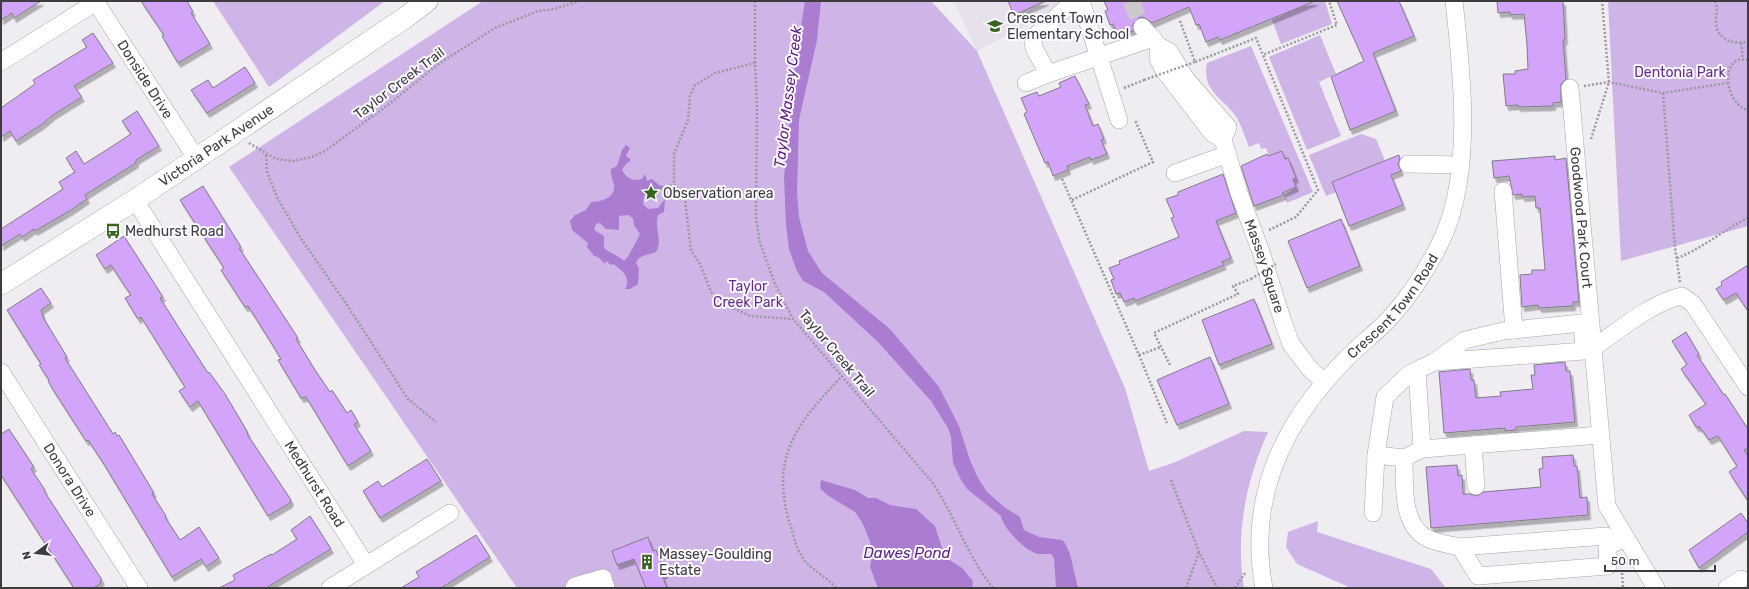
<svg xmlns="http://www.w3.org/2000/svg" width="1749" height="589" viewBox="0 0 1749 589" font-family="Rubik,sans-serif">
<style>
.built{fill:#e7e1ee}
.green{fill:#cfb4e8}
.water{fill:#aa7dd0;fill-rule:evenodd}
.building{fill:#d2a4fa;stroke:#7f7d82;filter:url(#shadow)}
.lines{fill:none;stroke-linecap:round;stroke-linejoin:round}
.minor-tunnel{stroke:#ccc9ce;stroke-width:17;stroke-dasharray:17 8;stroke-linecap:butt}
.minor-casing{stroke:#a8a6ab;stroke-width:18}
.major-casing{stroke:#a8a6ab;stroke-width:22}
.path{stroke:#9b999d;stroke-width:2.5;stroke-dasharray:2 2;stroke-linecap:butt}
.minor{stroke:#fff;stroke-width:17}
.major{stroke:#fff;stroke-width:21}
.path-bridge{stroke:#9b999d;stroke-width:2.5;stroke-dasharray:2 2;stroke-linecap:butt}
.labels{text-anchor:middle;stroke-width:4;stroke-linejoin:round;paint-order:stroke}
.poi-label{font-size:14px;fill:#3e3c3f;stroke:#fcfaff;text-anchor:start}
.park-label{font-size:14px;fill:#662c8f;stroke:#fcfaff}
.street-label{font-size:14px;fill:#3e3c3f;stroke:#fcfaff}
.water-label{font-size:15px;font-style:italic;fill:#5f2487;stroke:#fcfaff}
</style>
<defs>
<filter id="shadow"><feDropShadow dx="2.5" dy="4.5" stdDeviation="0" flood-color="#0004"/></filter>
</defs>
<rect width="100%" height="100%" fill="#efecf2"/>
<path class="built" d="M954,1h120l-97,50z"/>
<g class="green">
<path d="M213,1h172l-116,86z"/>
<path d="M483,1h448l46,50 148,337 24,83 24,-8 71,-32 24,1c-22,48 -33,103 -24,156h-727l-288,-421z"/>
<path d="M1309,1h16l7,23 -51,20 -9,-24 11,-5 -1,-3 14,-6 1,3 12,-5z"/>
<path d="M1608,1h140v225l-127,35z"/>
<path d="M1320,35l16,39 -17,8 22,54 -34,14 -38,-93z"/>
<path d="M1251,46l62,146 -26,11 -3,-8 12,-8 -3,-8 3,-1 -8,-20 -3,1 -3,-8 -13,5 -3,-8 -5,1 -2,-6 -10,4c-4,-10 -7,-20 -12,-29 -13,-20 -36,-27 -30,-55z"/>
<path d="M1361,134l15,5 9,22 -53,21 4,10 -10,4 -17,-41z"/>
<path d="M1318,521l-1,11 114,37 15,19h-95l-54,-24 -11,-17 2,-15z"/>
</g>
<g class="water">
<path d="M805,1h16l-4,39 -18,80 -2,73 2,24 9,34 14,22 68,56 49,58 20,39 11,34 8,18 9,14 17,15 16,10 4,13 15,7 23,3 3,3 5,11 8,34h-22l-2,-30 -3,-4c-4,0 -9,0 -13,0 -13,-3 -35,-26 -37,-38l-34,-27 -6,-9 -8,-17 -2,-26 -3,-9 -17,-27 -53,-59 -54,-50 -21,-11 -6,-10 -8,-22 -3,-24 -2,-48 10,-105z"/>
<path d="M626,145l4,3 -4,8 5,4 -5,4 -4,6c4,8 12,12 20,9l3,-5 2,7 5,-2 7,6 9,2 -11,6 -2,-3h-4l-7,5 -1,9 5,5 10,-1 7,-9 -1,13 -6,3c-4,13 5,26 -2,37 -8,4 -17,2 -20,11l3,6 -1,15 -8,5h-5c7,-11 -3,-19 -12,-25l-2,1 -5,-4 -1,3 -7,-7 -4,-1 -7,-9 1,-4 -16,-13 -2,-9 5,-6 11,-5 5,-8c10,0 25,-4 23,-17 -1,-6 -4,-9 -3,-16l6,-3 5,-16zM628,215l5,3 1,7 6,9c-3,6 -11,23 -16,27 -6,-6 -13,-7 -20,-13v-12l-10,-6 2,-6 4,-1 6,6 13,1v-14z"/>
<path d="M821,480l34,10 13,8h8l14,7 26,4 19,17 10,31 17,11 11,13 -1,7h-94l-8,-21 2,-11 -2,-15 -8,-19 -7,-10 -28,-17 -7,-7z"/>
</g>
<g class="building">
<path d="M1,1h40l-27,17 -2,-5 -11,7z"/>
<path d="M141,1h46l6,11 -2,1 19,31 -32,19 -16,-27 2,-1z"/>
<path d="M1008,1h38l-32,14z"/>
<path d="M1104,1h211l-95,39 -2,-3 -12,5 -7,-18 -3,1 -7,-18 -37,16 -7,-5 -5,-1 -7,7v7l-3,1 -2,-3 -11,4 -4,-9 -3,1 -5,-14 3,-1z"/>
<path d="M1337,1h62l15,35 -41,17 23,58 -46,19 -19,-53 33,-16z"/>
<path d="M1497,1h66l2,39h-2l3,39 -5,5v18l-8,1v3l-35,1v-2l-12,1 -3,-32h12v-3l13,-2 -1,-24 -3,-31 -14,1v-3l-12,1z"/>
<path d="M93,33l20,30 -39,23 8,11 -29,18 -12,10 -25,16 -6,-10 -9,6v-29l34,-24 -2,-4 54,-33 -5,-7z"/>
<path d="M245,67l10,16 -48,30 -16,-23 17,-10 5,8z"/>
<path d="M1075,76l14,28 -4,1 8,21 5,-2 6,15 -3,1 6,14 -16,6 -1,-3 -23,9 1,4 -15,6 -5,-14 -3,1 -21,-49 3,-2 -6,-14 16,-6 2,4 22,-9 -2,-4z"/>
<path d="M137,111l22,35 -23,14v3l-51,32 2,4 -16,11 -36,21 -1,-2 -12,8 -2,-3 -19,12v-17l62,-40 -4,-7 16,-10 -9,-14 10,-7 8,13 24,-15 23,-15 -9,-13z"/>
<path d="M1282,151l3,8 3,-1 8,20 -3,1 3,8 -14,6 2,2 -30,11 -13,-40 26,-12 1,2z"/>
<path d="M1399,155l1,3 -2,6 3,7 -10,4 12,30 -54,21 -17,-44z"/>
<path d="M1555,156v4l11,-2 13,144h-6v4l-34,2 -1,-3 -16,2 -2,-32 12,-1v-4h13l-5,-62h-4l-1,-12 -13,1v-3l-9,1 -4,-19 -15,2 -2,-17z"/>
<path d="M1223,174l13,39 -20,8 15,37 -9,4 2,3 -64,26 -25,10 -1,-3 -10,4 -4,-9 -4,1 -5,-14 3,-1 -5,-11 11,-4 -1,-3 60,-24 -8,-19 3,-1 -8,-18 12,-4v-3z"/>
<path d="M203,186l38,61 -2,1 59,90 -2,1 19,31 15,22 2,-2 15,23 4,-3 7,12 -4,2 17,27 -23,15 -42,-69 -5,1 -23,-38 3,-1 -14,-23 -19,-30 -3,1 -24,-37 3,-2 -44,-68z"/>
<path d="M1341,219l19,47 -53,22 -19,-47z"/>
<path d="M124,236l39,61 -3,1 19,30 29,45 1,-1 16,22 23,39 -1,1 44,66 -1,3 -22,13 -70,-115 -8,6 -11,-16 6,-4 -44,-70 -3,2 -13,-21 6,-3 -9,-13 -11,-17 -6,4 -9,-14z"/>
<path d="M1748,265v46l-12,-18 -12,7 -8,-11 6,-4 -1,-3z"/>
<path d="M41,288l10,15 -10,7 3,9 23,38 -2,1 48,76 2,-2 2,4 2,-1 35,58 -2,1 14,22 -1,1 15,23 19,-13 20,31 -13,9 -5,-8 -29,18 -70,-116 -14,-21 -2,1 -34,-53 -4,-7 1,-1 -10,-15 2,-1 -34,-54z"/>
<path d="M1254,299l18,45 -53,21 -17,-45z"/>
<path d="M1686,332l13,22 -2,1 27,40 1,-1 23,35v19l-4,2 4,6v45l-19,-29 8,-6 -19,-30 -9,4 -9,-13h-4l-7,-12 17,-11 -25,-35 6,-5 -15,-23z"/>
<path d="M1210,357l19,47 -52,21 -20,-45z"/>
<path d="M1565,362l1,9h4l5,51 -59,5v3l-11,1v-3l-61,5 -5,-61 31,-3 1,11h3l2,18 25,-2 -1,-4 33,-3 -2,-14h4l-1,-10z"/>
<path d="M9,429l25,38 -3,2 14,21 -1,1 58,89 -2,1 1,2 -7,5h-20l-73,-113v-41z"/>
<path d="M1573,455l1,11h3l3,32 7,-1 1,18 -157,13 -5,-61 31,-2 1,11 4,-1 1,19h7l7,2 6,-4 58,-5 -2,-18 4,-1 -1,-11z"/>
<path d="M427,459l14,22 -61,37 -17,-27 15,-10 4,6z"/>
<path d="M1741,513l7,10v9l-49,36 -10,-18z"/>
<path d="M310,516l21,33 -65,39h-47l16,-8 -2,-5 38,-21 1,1 25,-16 -6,-9z"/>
<path d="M476,535l14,22 -49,31h-40l18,-11 -3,-5z"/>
<path d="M648,537l5,14 3,-1 9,24 -3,1 5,13h-21l-12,-29 -17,6 -5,-14z"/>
</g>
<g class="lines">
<path class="minor-tunnel" d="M1131,1l11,26"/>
<g class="minor-casing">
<g id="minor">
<path id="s1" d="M95,1l101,157"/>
<path d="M1074,1l-41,37 1,10 14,26 105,-36"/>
<path d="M1081,1l38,119"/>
<path id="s2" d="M1142,27l17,19 10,5 17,28 42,48 -5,13 16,53 22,59 22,70 8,22 19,25 14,13"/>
<path d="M1159,46l-1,13 5,10 49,64 11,7"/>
<path d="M1,62l95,-60"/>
<path d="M1026,83l22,-9"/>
<path id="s3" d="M1570,88l37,418 49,82"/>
<path d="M1408,164l53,1"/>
<path d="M1175,173l53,-19"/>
<path d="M1503,191l11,139"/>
<path id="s4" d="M135,200l231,365"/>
<path d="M1593,348c25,-17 59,-46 89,-52l11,8 55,83"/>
<path d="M1417,370l17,-8 150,-11 -2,-28 -79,8 -38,9 -31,22"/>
<path id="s5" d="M1,372l138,216"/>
<path d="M1473,445l3,41"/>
<path d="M1376,455l9,-58 23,-22 9,-5 5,79"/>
<path d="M1373,513l3,-58 28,3"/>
<path d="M1460,547c-10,-2 -23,-4 -33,-9 -27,-14 -22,-55 -23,-80l18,-9 178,-14"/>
<path d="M1607,547l-1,-11 -146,11 18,29 130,-10 -1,-19 18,-9"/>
<path d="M330,588l120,-75"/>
<path d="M574,588l1,-2 28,-8 3,10"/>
<path id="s6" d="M1264,588c-17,-90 18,-164 80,-227 14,-15 31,-27 45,-42 22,-24 40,-52 54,-82 30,-67 19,-165 11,-236"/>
<path d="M1727,588l14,-9"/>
</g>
</g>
<g class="major-casing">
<g id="major">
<path id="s7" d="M1,284l134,-84 271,-183 21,-16"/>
</g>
</g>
<g class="path">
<path d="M755,1v62l2,45 -1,109 4,26 7,19 8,22 18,35 139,163c23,34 35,74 61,106"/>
<path d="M1715,1c4,8 0,15 1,23 1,15 19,22 32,17"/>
<path d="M1180,21l15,41 61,-24 7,17"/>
<path d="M1741,43l2,17"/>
<path d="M1748,60c-28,-7 -25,43 0,50"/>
<path d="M755,63l-40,10 -21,13 -4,10 -2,24 -14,34v30l11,16 6,50 9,14 11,28 16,13 23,11 43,3"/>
<path d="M1584,86l25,-4 54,11 64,-10"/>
<path d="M1124,88l20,-8"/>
<path d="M1663,93l12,155 5,34"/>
<path d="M1591,139l18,-57 -7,-81"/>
<path d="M249,143l27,16 17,2 19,-4 13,-6 63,-46 49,-40 58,-37 43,-17 17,-2 24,-8"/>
<path d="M266,155l1,17 10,25 23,40 47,68 61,94 28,23"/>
<path d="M1062,179l77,176 22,-8"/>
<path d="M651,193l23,-9"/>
<path d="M1072,200l81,-38 -18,-42"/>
<path d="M1269,230l27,-13 22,-27 -55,-135 74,-30 -8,-24"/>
<path d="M1677,258c25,-9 46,-28 71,-40"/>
<path d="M1139,355l28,68"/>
<path d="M1170,365l-16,-32 84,-39 -5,-8 18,-7"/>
<path d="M1171,480l28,72 18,36"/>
<path d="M1622,573l1,15"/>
<path d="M836,588c-9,-12 -28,-19 -35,-33 -6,-10 -8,-23 -12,-34 -19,-67 10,-99 53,-145"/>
<path d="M1186,588l13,-36"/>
<path d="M1235,588l10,-15"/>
</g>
<use href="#minor" class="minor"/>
<use href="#major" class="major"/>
<g class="path-bridge">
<path d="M1144,80l51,-18"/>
<path d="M1251,279l25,-15"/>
</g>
</g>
<defs>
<g id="school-bare" transform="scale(1.2)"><path d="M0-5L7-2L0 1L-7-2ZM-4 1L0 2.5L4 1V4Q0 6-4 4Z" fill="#3a6421" stroke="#fcfaff" stroke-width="2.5" paint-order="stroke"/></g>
<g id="sight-bare" transform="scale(1.2)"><path d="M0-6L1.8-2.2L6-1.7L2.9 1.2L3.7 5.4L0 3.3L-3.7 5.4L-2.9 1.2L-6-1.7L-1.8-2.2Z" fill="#3a6421" stroke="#fcfaff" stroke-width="2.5" paint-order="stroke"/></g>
<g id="bus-bare" transform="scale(1.2)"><path d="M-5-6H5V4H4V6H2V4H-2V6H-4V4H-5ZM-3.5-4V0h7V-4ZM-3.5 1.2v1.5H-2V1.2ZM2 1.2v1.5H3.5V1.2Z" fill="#3a6421" stroke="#fcfaff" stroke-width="2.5" paint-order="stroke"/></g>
<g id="building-bare" transform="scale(1.2)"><path d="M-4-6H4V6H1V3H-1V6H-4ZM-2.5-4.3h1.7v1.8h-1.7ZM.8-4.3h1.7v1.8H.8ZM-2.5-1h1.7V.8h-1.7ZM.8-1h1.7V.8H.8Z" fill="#3a6421" stroke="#fcfaff" stroke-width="2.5" paint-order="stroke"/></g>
</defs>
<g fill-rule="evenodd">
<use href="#school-bare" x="995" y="26"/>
<use href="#sight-bare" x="651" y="193"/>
<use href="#bus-bare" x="113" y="231"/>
<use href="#building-bare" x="647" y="562"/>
</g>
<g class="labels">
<g class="poi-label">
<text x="1007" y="23">Crescent Town<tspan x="1007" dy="16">Elementary School</tspan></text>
<text x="663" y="198">Observation area</text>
<text x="125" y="236">Medhurst Road</text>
<text x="659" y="559">Massey-Goulding<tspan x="659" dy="16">Estate</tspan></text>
</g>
<g class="park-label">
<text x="1680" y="77">Dentonia Park</text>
<text x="748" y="291">Taylor<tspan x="748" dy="16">Creek Park</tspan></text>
</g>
<g class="street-label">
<text dy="5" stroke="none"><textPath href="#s1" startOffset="93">Donside Drive</textPath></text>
<text transform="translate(399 83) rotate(-37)" y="5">Taylor Creek Trail</text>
<text dy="5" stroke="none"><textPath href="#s7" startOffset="256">Victoria Park Avenue</textPath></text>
<text dy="5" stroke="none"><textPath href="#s3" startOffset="130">Goodwood Park Court</textPath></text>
<text dy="5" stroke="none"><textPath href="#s2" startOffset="280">Massey Square</textPath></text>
<text dy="5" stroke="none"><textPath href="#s6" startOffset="325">Crescent Town Road</textPath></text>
<text transform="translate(837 353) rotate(50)" y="5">Taylor Creek Trail</text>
<text dy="5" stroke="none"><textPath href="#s5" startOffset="128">Donora Drive</textPath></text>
<text dy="5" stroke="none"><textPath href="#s4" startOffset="336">Medhurst Road</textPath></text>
</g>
<g class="water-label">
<text transform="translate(788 97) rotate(-83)" y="5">Taylor Massey Creek</text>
<text x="907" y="558">Dawes Pond</text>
</g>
</g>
<rect width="1749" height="589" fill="none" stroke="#3e3c3f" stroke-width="4"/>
<g transform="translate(36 553) rotate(255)" stroke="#fcfaff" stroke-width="3" paint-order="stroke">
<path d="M0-3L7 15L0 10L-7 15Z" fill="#3e3c3f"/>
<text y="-6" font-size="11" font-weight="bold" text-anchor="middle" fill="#3e3c3f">N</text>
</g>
<path d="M1605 565v6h110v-6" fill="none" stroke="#3e3c3f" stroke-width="2"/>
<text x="1611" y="565" font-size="12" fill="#3e3c3f" stroke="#fcfaff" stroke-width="3" paint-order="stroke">50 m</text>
</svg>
